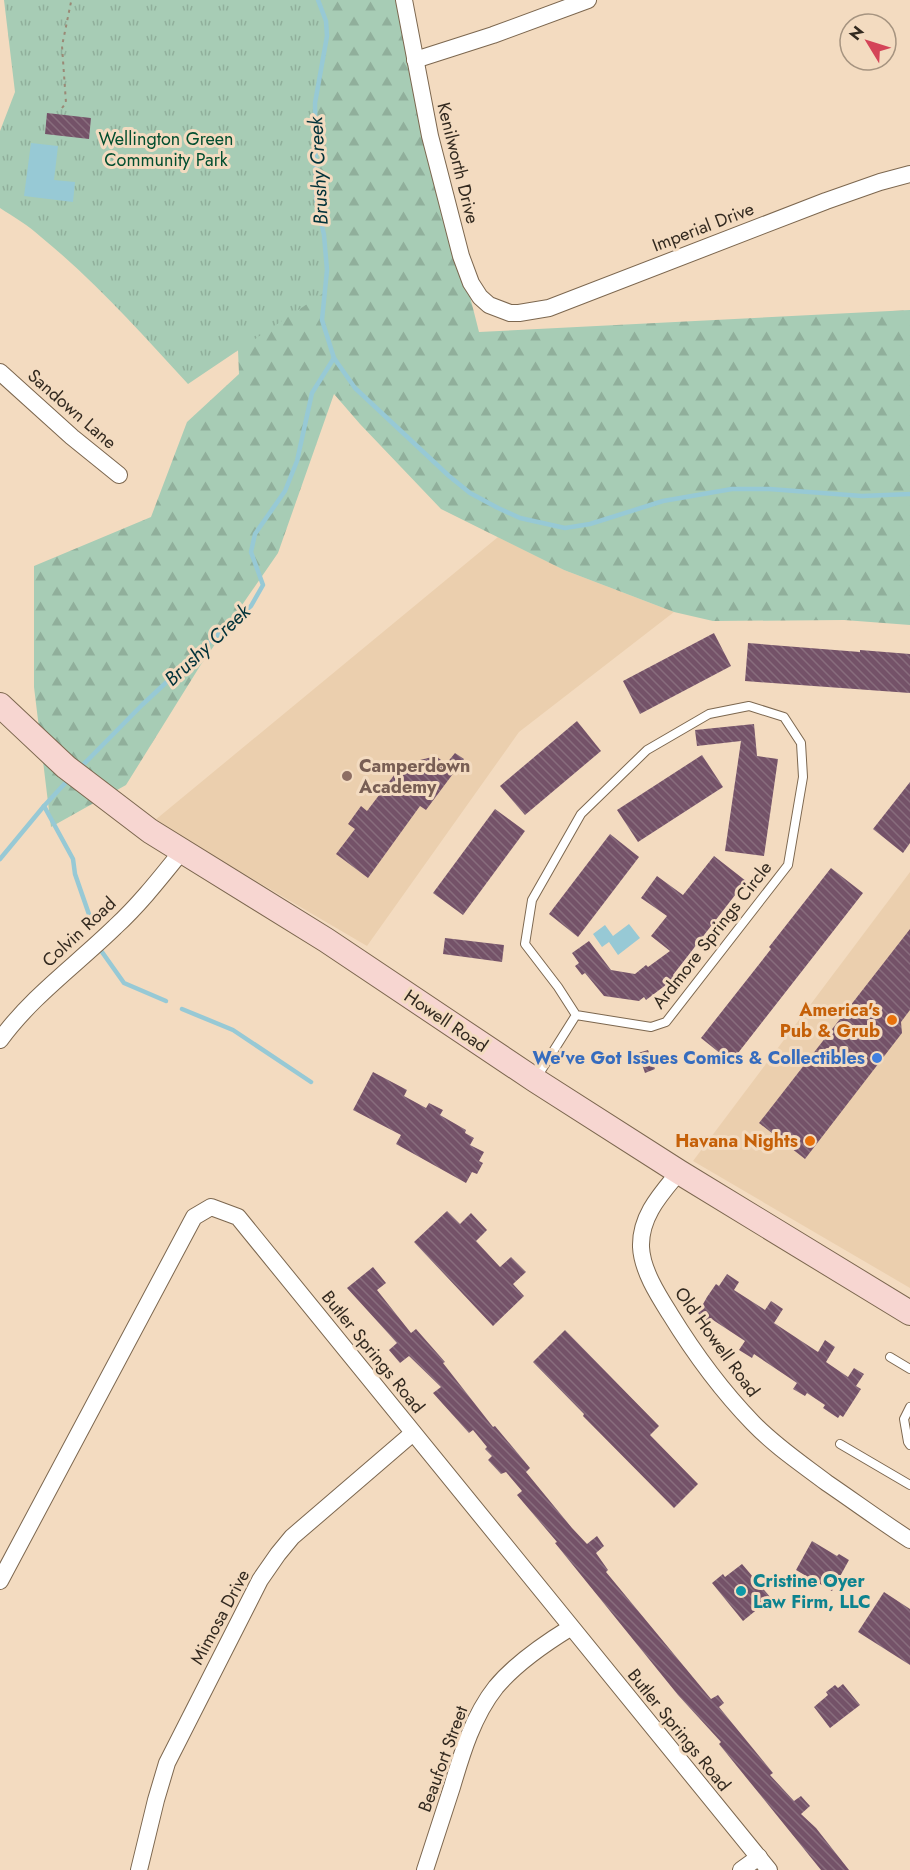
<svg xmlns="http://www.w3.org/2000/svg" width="910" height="1870" viewBox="0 0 910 1870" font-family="Jost,sans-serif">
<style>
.built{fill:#ebcfae}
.forest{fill:url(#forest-firs)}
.park{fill:url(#park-tufts)}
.water{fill:#97c9d5}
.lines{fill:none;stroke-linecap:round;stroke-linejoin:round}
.stream{stroke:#97c9d5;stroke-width:4.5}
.building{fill:url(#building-back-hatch)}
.service-casing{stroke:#7c674f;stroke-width:10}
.minor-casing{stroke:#7c674f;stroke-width:18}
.secondary-casing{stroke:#7c674f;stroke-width:26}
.path{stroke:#9a8976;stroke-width:2;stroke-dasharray:3 4.5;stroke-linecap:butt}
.service{stroke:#fff;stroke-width:8}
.minor{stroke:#fff;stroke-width:16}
.secondary{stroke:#f7d6d1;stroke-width:24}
.education-dot{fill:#8d6e63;stroke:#f3dbc0;stroke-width:2}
.food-dot{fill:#e8710a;stroke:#f3dbc0;stroke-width:2}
.shop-dot{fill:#3f7fe0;stroke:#f3dbc0;stroke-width:2}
.culture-dot{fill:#0f9aa8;stroke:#f3dbc0;stroke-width:2}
.labels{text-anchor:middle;stroke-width:6;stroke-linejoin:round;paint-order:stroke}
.park-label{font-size:18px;fill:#024e2f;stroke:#f3dbc0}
.street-label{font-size:18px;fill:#332a20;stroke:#f3dbc0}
.education-label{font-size:18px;font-weight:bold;fill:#785e54;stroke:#f3dbc0;text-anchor:start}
.food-label{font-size:18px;font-weight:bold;fill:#c56008;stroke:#f3dbc0;text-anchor:end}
.shop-label{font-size:18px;font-weight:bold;fill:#366cbe;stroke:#f3dbc0;text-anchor:end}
.culture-label{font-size:18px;font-weight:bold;fill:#0d838f;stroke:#f3dbc0;text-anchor:start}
.water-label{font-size:20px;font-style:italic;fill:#00323a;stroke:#f3dbc0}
</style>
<defs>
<pattern id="forest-firs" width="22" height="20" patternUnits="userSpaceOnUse" patternTransform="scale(1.5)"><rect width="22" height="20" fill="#a7ccb5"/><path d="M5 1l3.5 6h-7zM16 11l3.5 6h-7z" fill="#90af9b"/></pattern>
<pattern id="park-tufts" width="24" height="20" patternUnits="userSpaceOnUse" patternTransform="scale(1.5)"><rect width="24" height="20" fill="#a7ccb5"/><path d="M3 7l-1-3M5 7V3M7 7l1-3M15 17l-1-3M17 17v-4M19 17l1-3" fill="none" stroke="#90af9b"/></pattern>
<pattern id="building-back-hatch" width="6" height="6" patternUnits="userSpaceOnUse" patternTransform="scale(1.5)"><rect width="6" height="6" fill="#745268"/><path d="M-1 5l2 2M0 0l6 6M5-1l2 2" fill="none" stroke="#886d7d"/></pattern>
</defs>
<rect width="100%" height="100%" fill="#f3dbc0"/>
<g class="built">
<path d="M498,537l66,33 110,42 -155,120 -152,214 -213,-125z"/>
<path d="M910,872v416l-217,-127z"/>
</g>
<path class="forest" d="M278,0h117l84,332 431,-22v315l-66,-5 -131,1 -39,-9 -110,-42 -123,-61 -81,-85 -26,-30 -56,159 -78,113 -74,119 -75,42 -17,-140v-121l117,-49 36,-95 52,-48 -2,-48z"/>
<path class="park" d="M4,0h314l8,21 1,15 -12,67 1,95 8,37 3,35 -2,22 -137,92c-47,-51 -93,-103 -147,-147 -12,-11 -27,-20 -41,-29v-77l15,-39z"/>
<g class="water">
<path d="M31,143l27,3 -4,34 21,2 -2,20 -49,-6z"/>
<path d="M629,924l11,14 -22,17 -9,-13 -7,5 -9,-13 12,-9 8,11z"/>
</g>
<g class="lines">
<g class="stream">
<path d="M318,0l8,21 1,15 -12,67 1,95 8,37 3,35 -5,50 12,38 21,30 94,88 21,17 28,15 22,10 45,10 25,-4 73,-23 69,-12h37l93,7 48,-2"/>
<path d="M79,769l63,-64 86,-80 23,-19 12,-21 -12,-33 4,-18 30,-43 12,-30 15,-68 22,-35"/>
<path d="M44,806l29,53 2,15 17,49"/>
<path d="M0,859l44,-53 25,-27"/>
<path d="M102,952l22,31 42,18"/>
<path d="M182,1009l51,21 78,52"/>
</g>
</g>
<g class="building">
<path d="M47,113l44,5 -2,21 -44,-5z"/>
<path d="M714,633l17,33 -91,48 -17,-33z"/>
<path d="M748,643l112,9v-2l50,4v39l-165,-12z"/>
<path d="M577,721l24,30 -76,64 -25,-29z"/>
<path d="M754,724l3,32 21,3 -14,97 -39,-5 16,-110 -44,5 -2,-16z"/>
<path d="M455,753l9,6 -38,51 -6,-4 -52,72 -32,-24 19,-25 -7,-5 13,-18 6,5 28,-37 5,3 8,-14 28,-7 10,8z"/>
<path d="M702,755l21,32 -85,55 -21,-32z"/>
<path d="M910,782v61l-7,10 -30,-24z"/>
<path d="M495,809l30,22 -62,84 -30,-22z"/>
<path d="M610,834l29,23 -61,80 -29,-23z"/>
<path d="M714,856l32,25 -73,94 2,3 -29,22 -2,-3 -5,4 -35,-5 -19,-23 -3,2 -7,-9 4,-3 -7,-10 17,-12 22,29 24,4 11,-9 2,2 22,-16 -19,-15 16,-20 -26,-18 16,-22 26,19z"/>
<path d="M831,868l32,25 -132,169 -30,-24 70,-89 -2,-2z"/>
<path d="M910,929v81l-9,12 1,11 -97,126 -46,-36z"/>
<path d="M445,938l59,7 -2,17 -59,-8z"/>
<path d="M648,1050l7,19 -10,4 -7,-20z"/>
<path d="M373,1072l34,18 -3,6 22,12 3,-5 14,7 -3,5 26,15 -1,3 9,5 -4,7 14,7 -5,9 4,2 -6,11 -5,-2 -6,11 -70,-39 5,-9 -48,-25z"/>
<path d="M447,1211l13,13 11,-11 16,17 -11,11 24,26 11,-10 15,15 -13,12 11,12 -31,30 -79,-84z"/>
<path d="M373,1267l13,16 -9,7 34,43 5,-4 29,33 -2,1 50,64 2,-1 35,42 -4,4 46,56 15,16 10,-8 7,10 -8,7 12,17 -2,2 105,127 7,-4 6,8 -5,4 54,66 -3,2 24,26 7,-5 9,10 -9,8 15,14 33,42h-28l-102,-126 2,-2 -43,-47 -123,-152 2,-1 -40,-47 5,-4 -16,-19 -5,2 -13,-14 4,-4 -7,-7 2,-2 -14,-17 -4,3 -36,-40 8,-6 -32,-31 -9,7 -11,-13 8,-7 -50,-55z"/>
<path d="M727,1274l12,8 -5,8 31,20 6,-9 12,8 -9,14 44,29 7,-12 10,7 -9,15 22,15 6,-9 10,6 -8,12 5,3 -18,28 -3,-2 -2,3 -15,-10 2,-3 -18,-12 -2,3 -12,-7 4,-6 -43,-29 -2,4 -13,-8 6,-9 -32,-21 -3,5 -12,-7 2,-3 -2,-2 9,-16 9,-13 3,2z"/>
<path d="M565,1330l94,96 -9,9 48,49 -24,24 -91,-92 1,-2 -51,-52z"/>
<path d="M812,1541l25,15 2,-2 10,6 -17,31 -36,-21z"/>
<path d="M742,1564l29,34 -28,23 -31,-38 11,-9 2,3z"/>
<path d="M884,1592l26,17v56l-52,-33z"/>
<path d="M843,1684l17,21 -30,23 -16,-21 14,-12 -2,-3 9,-7 3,3z"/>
</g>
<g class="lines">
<g class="service-casing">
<g id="service">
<path d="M537,1077l39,-62 75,12 15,-5 122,-157 15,-88 -2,-34 -17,-26 -35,-11 -40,8 -62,36 -66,64 -49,86 -7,44 33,43 18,28"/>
<path d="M890,1357l20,12"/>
<path d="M910,1407l-6,12 4,23 2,3"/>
<path d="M840,1444l70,41"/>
</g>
</g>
<g class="minor-casing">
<g id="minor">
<path d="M404,0l26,136 31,120 10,27 9,14 9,8 21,8h9l30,-5 277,-107 54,-19 30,-8"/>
<path d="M415,60l78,-25 95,-35"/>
<path d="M0,372l72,65 47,38"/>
<path d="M0,1040c32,-44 76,-75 115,-113 25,-23 46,-50 67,-76"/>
<path d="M679,1172c-18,22 -39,44 -38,75 1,23 17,48 29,67 24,39 51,76 83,109 22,23 49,41 74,60 28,19 55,39 83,57"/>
<path d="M0,1581l194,-364 17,-10 27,10 531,653"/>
<path d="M139,1870l17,-70 11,-37 93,-183 18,-26 14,-17 121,-104"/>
<path d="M425,1870c9,-28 18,-55 27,-83 10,-34 21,-71 44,-100 20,-24 48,-43 74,-59"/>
<path d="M741,1870l18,-13"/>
</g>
</g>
<g class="secondary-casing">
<path id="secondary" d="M0,705l66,62 84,64 176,109 209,140 144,92 231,141"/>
</g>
<path class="path" d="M62,108l4,-5 -4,-57 9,-44"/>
<use href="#service" class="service"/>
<use href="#minor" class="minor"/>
<use href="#secondary" class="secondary"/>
</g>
<circle class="education-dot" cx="347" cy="776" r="6"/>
<g class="food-dot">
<circle cx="892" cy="1020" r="6"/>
<circle cx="810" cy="1141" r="6"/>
</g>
<circle class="shop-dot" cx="877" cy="1058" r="6"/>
<circle class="culture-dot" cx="741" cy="1591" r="6"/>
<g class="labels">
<g class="park-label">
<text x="166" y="145">Wellington Green<tspan x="166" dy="21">Community Park</tspan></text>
</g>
<g class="street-label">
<text transform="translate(458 163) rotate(76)" y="6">Kenilworth Drive</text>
<text transform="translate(703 227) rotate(-21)" y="6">Imperial Drive</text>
<text transform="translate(72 409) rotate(41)" y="6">Sandown Lane</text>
<text transform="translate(79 932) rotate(-43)" y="6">Colvin Road</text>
<text transform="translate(712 935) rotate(-52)" y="6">Ardmore Springs Circle</text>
<text transform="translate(446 1021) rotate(34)" y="6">Howell Road</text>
<text transform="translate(717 1342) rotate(54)" y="6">Old Howell Road</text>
<text transform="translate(373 1352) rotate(51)" y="6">Butler Springs Road</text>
<text transform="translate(220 1617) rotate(-62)" y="6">Mimosa Drive</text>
<text transform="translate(679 1730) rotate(51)" y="6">Butler Springs Road</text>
<text transform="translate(443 1759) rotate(-70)" y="6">Beaufort Street</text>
</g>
<g class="education-label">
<text x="359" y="772">Camperdown<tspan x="359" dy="21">Academy</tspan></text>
</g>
<g class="food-label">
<text x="880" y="1016">America's<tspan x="880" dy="21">Pub &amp; Grub</tspan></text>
<text x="798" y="1147">Havana Nights</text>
</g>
<g class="shop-label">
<text x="865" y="1064">We've Got Issues Comics &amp; Collectibles</text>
</g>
<g class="culture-label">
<text x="753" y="1587">Cristine Oyer<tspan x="753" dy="21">Law Firm, LLC</tspan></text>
</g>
<g class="water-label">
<text transform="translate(318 171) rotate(-93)" y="7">Brushy Creek</text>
<text transform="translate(207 645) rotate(-43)" y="7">Brushy Creek</text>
</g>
</g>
<g transform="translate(868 42) rotate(308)"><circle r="28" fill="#f3dbc0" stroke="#a69480" stroke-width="1.5"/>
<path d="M0-4.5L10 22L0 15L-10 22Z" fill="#d44458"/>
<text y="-9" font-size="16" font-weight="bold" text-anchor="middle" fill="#332a20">N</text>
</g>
</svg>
